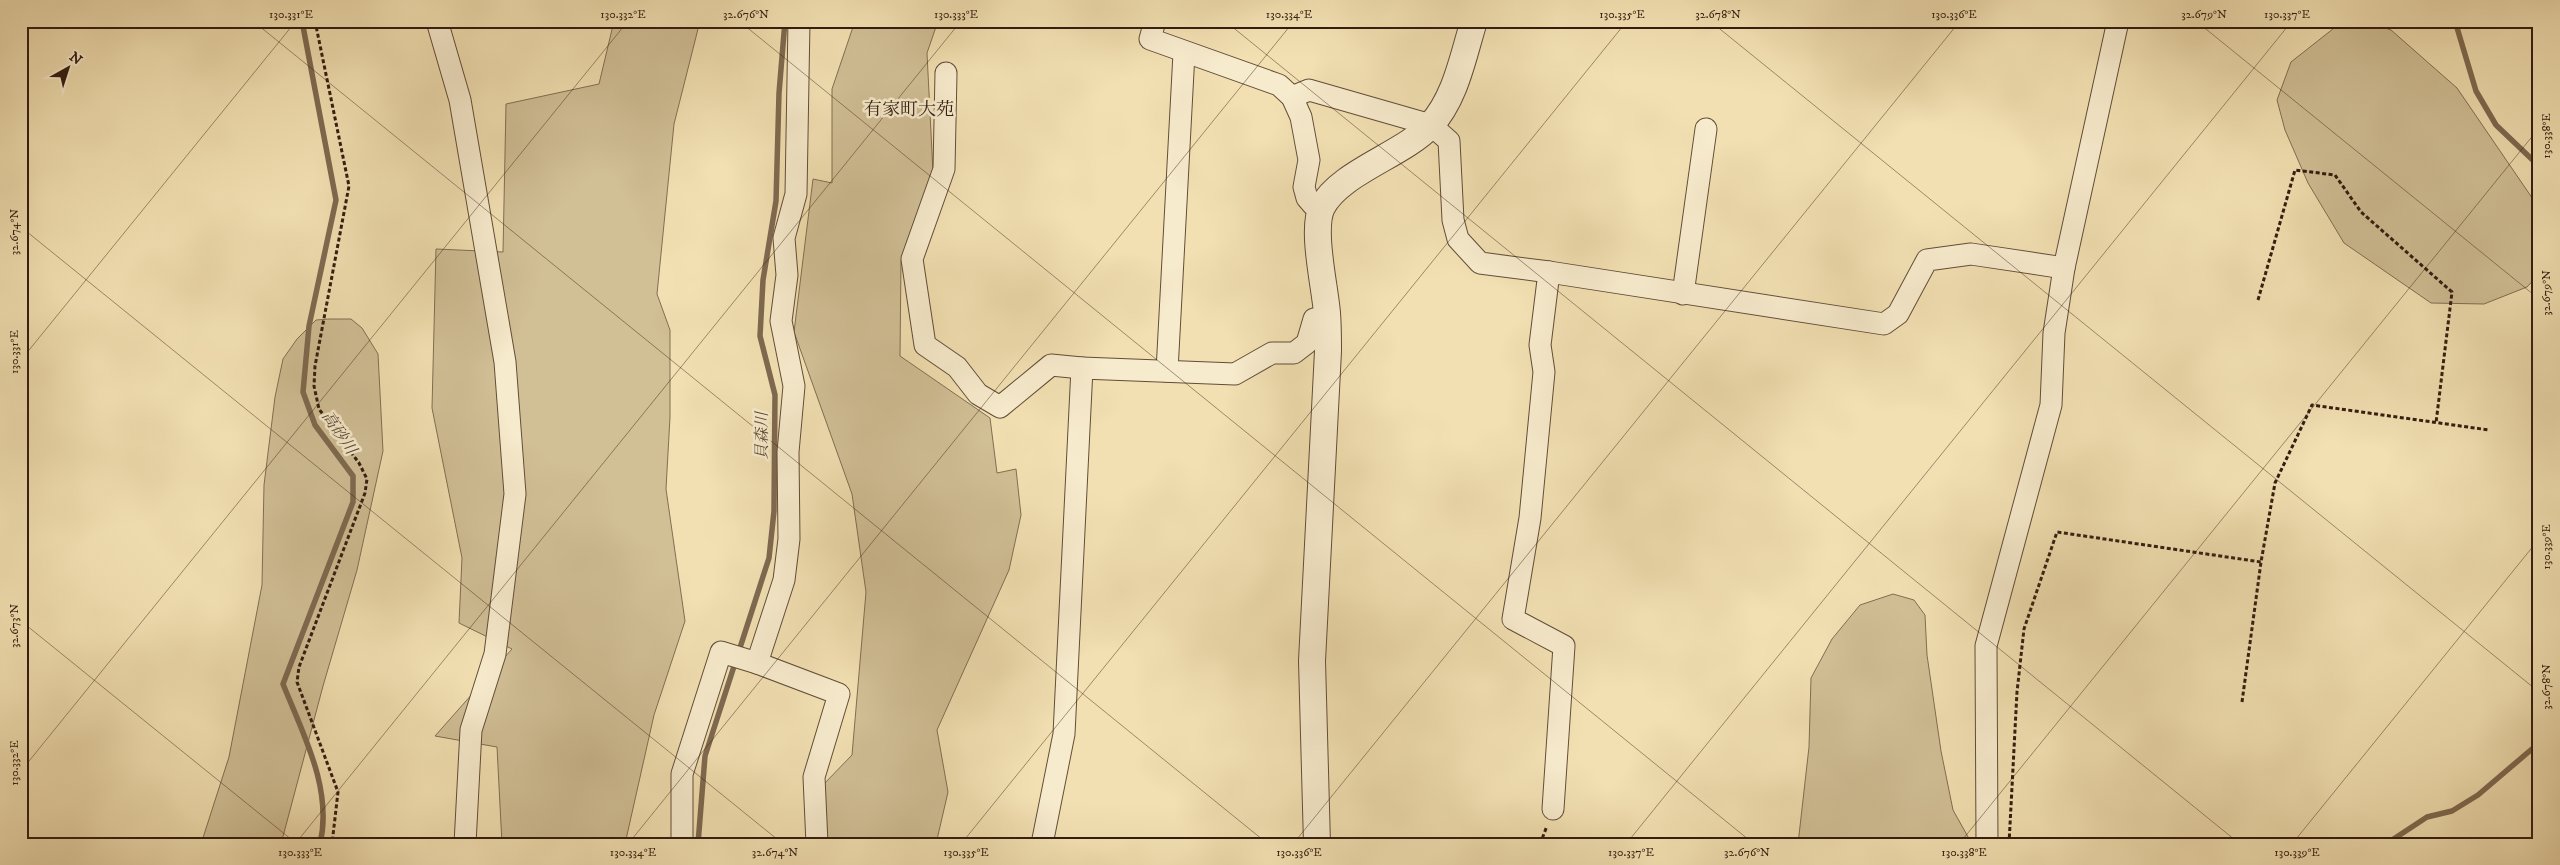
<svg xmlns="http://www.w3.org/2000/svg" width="2560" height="865" viewBox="0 0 2560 865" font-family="'IM FELL DW Pica','Noto Serif JP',serif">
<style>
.green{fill:#d1bf96;stroke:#826e53}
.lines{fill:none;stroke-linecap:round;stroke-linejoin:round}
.stream{stroke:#7e6950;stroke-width:5.5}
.minor-casing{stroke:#624d38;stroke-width:23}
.tertiary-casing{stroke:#624d38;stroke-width:28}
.path{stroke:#321c10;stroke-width:3;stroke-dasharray:4 2.5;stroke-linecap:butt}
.minor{stroke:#f7ebcd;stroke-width:21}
.tertiary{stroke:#f7ebcd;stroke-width:26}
.ticks{fill:none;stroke:#321c10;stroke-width:1;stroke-opacity:0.45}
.labels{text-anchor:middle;stroke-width:5;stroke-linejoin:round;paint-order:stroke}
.water-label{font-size:16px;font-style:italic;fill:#5e4935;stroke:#f7ebcd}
.quarter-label{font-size:18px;fill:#321c10;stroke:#f7ebcd}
.neatline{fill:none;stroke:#321c10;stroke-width:2}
.ticks-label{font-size:12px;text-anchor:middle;fill:#321c10}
</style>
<rect width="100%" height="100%" fill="#f2e0b2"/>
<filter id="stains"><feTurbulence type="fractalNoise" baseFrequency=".004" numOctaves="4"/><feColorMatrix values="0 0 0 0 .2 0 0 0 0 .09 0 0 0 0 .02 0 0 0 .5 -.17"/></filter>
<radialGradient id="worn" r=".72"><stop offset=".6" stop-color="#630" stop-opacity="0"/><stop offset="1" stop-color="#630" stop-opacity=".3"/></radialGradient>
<g class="green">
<path d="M614,21h86l-26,103 -17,170 13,36v87l-4,72 19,132 -31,94 -29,129h-123l-5,-97 -62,-11 77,-87 -53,-26 3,-65 -30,-150 4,-159 67,3 3,-148 93,-20z"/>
<path d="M855,21h83l-11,32 6,120 -32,88 -1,95 90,62 7,55 19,-4 5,46 -12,55 -72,160 11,62 -12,52h-109l-4,-59 29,-30 14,-163 -14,-98 -58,-162 19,-153 19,4v-94z"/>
<path d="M2343,21h21l27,9 66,58 82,120v66l-12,13 -43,17 -53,-1 -87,-60 -36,-60 -23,-53 -8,-30 14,-38z"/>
<path d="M329,319h22l11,9 16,26 5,97 -26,119 -34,116 -42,158h-80l28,-87 33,-172 2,-100 11,-88 8,-38 14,-20 19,-19z"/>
<path d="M1893,594l21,6 11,15 2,40 14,96 12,59 19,34h-174l11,-97 2,-69 21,-39 28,-34z"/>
</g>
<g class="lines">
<g class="stream">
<path d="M302,21l34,179 -27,126 -6,66 12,33 38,51v26l-70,182c20,50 50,105 37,160"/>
<path d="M2455,21l21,70 20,34 43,41"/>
<path d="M698,844l7,-88 64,-198 5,-47 1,-116 -15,-59 3,-56 13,-79 3,-108 6,-72"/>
<path d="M2386,844l41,-27 25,-6 26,-16 61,-52"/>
</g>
<g class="minor-casing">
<g id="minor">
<path d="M437,21l23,79 45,262 10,132 -20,160 -24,76 -6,114"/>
<path d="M1155,21l-5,18 129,46 13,12 9,20 8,43 -5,27 3,11 6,7 8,3"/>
<path d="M946,73l-2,96 -32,90 13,86 32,22 21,27 22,13 51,-42 31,3"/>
<path d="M1292,97l17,-7 122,35 18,16 4,79 5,19 22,24 69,9 -9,73 4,27 -14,146 -17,101 51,27 -11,163"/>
<path d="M1549,272l335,52 14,-10 29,-54 44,-6 93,14"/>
<path d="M1683,294l23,-165"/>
<path d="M1167,371l17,-318"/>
<path d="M757,663l27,-83 5,-41 -1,-87 6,-66 -13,-65 6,-46 -3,-37 12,-44 3,-173"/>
<path d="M682,844v-70l39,-122 36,11 82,31 -25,83 3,67"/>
<path d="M1042,844l22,-110 18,-366 153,6 37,-21h22l13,-10 7,-24 14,-3"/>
<path d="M1987,844l-1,-198 65,-241 3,-72 10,-65 54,-247"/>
</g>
</g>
<g class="tertiary-casing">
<path id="tertiary" d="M1317,844l-5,-183 16,-310c0,-13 0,-26 -1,-38 -2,-26 -16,-84 -5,-106 17,-34 80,-52 108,-81 26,-28 33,-70 44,-105"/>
</g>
<g class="path">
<path d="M315,21l34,165 -34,180 -1,20 5,23 40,54 8,16 -2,14 -66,174 -2,15 41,110 -6,52"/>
<path d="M2258,300l37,-130 40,5 26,37 91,80 -16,131"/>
<path d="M2242,702l19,-140 14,-79 37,-78 177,25"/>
<path d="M1540,844l7,-18"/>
<path d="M2009,844l8,-152 7,-63 33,-97 204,30"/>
</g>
<use href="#minor" class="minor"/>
<use href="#tertiary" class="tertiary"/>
</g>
<path class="ticks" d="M253,21l1015,823M739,21l1015,823M1225,21l1015,823M1710,21l829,671M2196,21l343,278M21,227l762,617M21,360l275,-339M21,621l276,223M21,771l607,-750M295,844l666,-823M628,844l666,-823M961,844l666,-823M1293,844l667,-823M1626,844l666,-823M1959,844l580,-716M2292,844l247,-305"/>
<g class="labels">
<g class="water-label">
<text transform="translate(340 432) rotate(56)" y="6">高砂川</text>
<text transform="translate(761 436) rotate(-90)" y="6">貝森川</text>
</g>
<g class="quarter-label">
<text x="909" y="115">有家町大苑</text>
</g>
</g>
<rect width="2560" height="865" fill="none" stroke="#f2e0b2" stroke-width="55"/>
<g transform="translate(68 68) rotate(39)" stroke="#f7ebcd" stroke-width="4" paint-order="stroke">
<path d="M0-4L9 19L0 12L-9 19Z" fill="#321c10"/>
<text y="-8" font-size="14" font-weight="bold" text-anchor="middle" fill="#321c10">N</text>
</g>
<rect x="28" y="28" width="2504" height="810" class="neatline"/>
<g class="ticks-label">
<text x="291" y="18">130.331°E</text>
<text x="623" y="18">130.332°E</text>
<text x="746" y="18">32.676°N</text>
<text x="956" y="18">130.333°E</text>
<text x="1289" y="18">130.334°E</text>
<text x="1622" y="18">130.335°E</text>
<text x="1718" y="18">32.678°N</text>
<text x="1954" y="18">130.336°E</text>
<text x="2204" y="18">32.679°N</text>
<text x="2287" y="18">130.337°E</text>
<text transform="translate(2546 136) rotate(-90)" y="4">130.338°E</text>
<text transform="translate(14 232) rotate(-90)" y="4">32.674°N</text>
<text transform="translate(2546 293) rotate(-90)" y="4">32.679°N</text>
<text transform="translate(14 352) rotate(-90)" y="4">130.331°E</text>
<text transform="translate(2546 547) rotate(-90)" y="4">130.339°E</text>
<text transform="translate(14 626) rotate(-90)" y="4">32.673°N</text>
<text transform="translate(2546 687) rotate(-90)" y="4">32.678°N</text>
<text transform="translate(14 763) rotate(-90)" y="4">130.332°E</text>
<text x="300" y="856">130.333°E</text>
<text x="633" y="856">130.334°E</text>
<text x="775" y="856">32.674°N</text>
<text x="966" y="856">130.335°E</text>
<text x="1299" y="856">130.336°E</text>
<text x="1631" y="856">130.337°E</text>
<text x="1747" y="856">32.676°N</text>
<text x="1964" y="856">130.338°E</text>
<text x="2297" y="856">130.339°E</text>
</g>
<rect width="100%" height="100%" filter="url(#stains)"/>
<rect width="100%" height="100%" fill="url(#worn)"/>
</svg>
